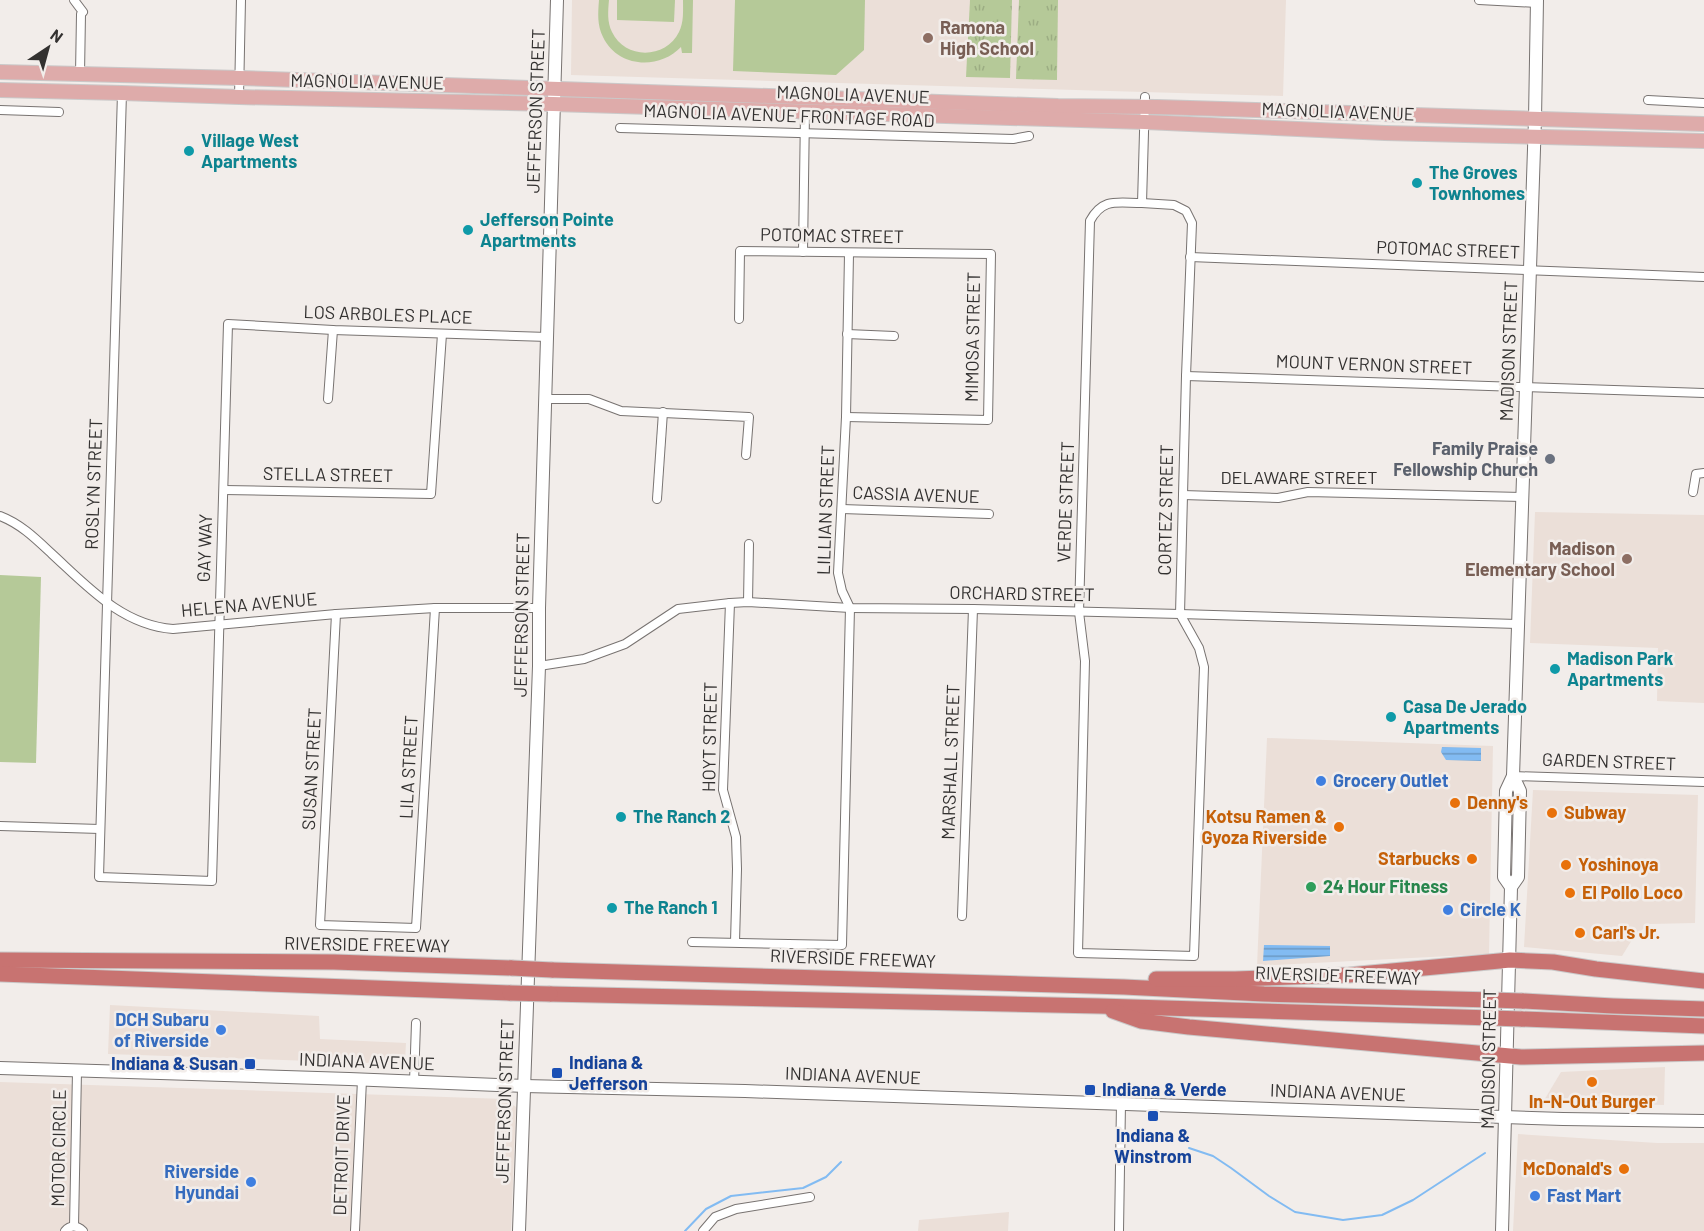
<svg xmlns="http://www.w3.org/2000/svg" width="1704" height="1231" viewBox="0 0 1704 1231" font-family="Barlow,sans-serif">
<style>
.built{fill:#ebdfd8}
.green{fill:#b5c998}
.park{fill:url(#park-tufts)}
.water{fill:url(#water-rules)}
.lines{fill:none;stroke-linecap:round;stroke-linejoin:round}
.stream{stroke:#82bbf2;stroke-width:2}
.street-casing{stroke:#787371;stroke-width:10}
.secondary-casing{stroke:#787371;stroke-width:14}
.primary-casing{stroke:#cac9c9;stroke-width:16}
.highway-casing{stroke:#cac9c9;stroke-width:17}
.street{stroke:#fff;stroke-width:8}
.secondary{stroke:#fff;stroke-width:12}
.primary{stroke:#deabaa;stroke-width:14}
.highway{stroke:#c87371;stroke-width:15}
.highway-bridge-casing{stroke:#cac9c9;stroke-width:17;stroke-linecap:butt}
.highway-bridge{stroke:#c87371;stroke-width:15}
.education-dot{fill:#8d6e63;stroke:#f2edea;stroke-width:2}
.culture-dot{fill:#0f9aa8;stroke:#f2edea;stroke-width:2}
.worship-dot{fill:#6b7280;stroke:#f2edea;stroke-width:2}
.shop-dot{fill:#3f7fe0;stroke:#f2edea;stroke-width:2}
.food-dot{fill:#e8710a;stroke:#f2edea;stroke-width:2}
.leisure-dot{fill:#2e9e5b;stroke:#f2edea;stroke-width:2}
.transit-dot{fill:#1a4fb4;stroke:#f2edea;stroke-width:2}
.labels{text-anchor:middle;stroke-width:5;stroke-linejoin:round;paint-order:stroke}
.education-label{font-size:18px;font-weight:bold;fill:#785e54;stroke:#f2edea;text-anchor:start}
.street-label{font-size:18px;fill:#333130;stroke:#f2edea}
.culture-label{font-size:18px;font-weight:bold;fill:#0d838f;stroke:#f2edea;text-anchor:start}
.worship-label{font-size:18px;font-weight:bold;fill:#5b616d;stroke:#f2edea;text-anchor:end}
.shop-label{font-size:18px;font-weight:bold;fill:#366cbe;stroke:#f2edea;text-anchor:start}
.food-label{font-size:18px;font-weight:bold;fill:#c56008;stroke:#f2edea;text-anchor:start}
.leisure-label{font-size:18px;font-weight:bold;fill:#27864d;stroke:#f2edea;text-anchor:start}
.transit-label{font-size:18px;font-weight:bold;fill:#164399;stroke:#f2edea;text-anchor:start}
</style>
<defs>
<pattern id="park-tufts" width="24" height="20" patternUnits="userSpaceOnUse" patternTransform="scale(1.5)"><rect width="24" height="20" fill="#b5c998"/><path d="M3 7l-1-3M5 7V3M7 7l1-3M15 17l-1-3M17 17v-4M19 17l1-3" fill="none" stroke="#9cad83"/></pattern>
<pattern id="water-rules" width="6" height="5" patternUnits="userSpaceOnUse" patternTransform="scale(1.5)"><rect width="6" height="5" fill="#82bbf2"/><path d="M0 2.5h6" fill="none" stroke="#6b99c4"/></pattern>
</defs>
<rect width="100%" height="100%" fill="#f2edea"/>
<g class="built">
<path d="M572,0h714l-3,96 -712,-21z"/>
<path d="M1535,512l169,3v188l-47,-2 1,-53 -128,-5z"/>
<path d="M1267,738l226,8 -4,208 -232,12z"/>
<path d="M1533,790l165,5 -3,128 -45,1 -15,11 -13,21 -98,-9z"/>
<path d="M110,1005l209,11 1,23 86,4 -1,18 -5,3 -292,-10z"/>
<path d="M1665,1067l-1,38 -121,-3 18,-30z"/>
<path d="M0,1082l505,17 11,8 -5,124h-511z"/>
<path d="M1518,1134l139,9h47v88h-191z"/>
<path d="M1009,1212l-1,19h-90l1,-11z"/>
</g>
<g class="green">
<path d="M599,0h10c-1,11 -2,22 3,32 13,28 54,27 67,0 5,-10 4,-21 4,-32h10l-1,53h-10l-1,-6c-22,23 -63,21 -78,-10 -6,-12 -5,-24 -4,-37z"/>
<path d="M617,0h58l-1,22 -57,-2z"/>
<path d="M735,0h130l-1,50 -28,25 -103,-4z"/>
<path d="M0,575l41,2 -5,186 -36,-1z"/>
</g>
<g class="park">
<path d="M970,0h42l-2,78 -44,-1z"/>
<path d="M1019,0h39l-1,80 -41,-1z"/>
</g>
<g class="water">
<path d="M1442,747l39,1v13l-35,-1 -5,-8z"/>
<path d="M1264,945l66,1v10l-67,5z"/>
</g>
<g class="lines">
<g class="stream">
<path d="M1189,1148l24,8 18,12 38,28 26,16 48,8 39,-5 31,-15 72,-47"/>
<path d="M685,1231l21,-22 25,-13 72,-8 23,-11 15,-15"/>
</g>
<g class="street-casing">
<g id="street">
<path d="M74,0l9,12 -2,2 -1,60"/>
<path d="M1479,0l58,3"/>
<path d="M122,93l-23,784 113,4 16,-557 105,6 215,7"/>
<path d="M239,97l2,-97"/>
<path d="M1648,100l56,3"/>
<path d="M0,110l59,2"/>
<path d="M620,128l393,11 16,-3"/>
<path d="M1142,203l32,2 12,6 6,12 -6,153 -6,238 19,34 5,19 -10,289 -116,-3 7,-292 -6,-49 11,-391c13,-24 28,-18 52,-18z"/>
<path d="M1142,203l3,-106"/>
<path d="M803,252l2,-140"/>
<path d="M1190,257l514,20"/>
<path d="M739,319l1,-68 251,3 -3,166 -142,-3"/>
<path d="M847,334l47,2"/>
<path d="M1186,376l518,17"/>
<path d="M328,399l5,-69"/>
<path d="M545,399h44l32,12 128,6 -3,38"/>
<path d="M224,490l207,4 11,-160"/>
<path d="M1693,492l3,-18 8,-1"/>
<path d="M1183,495l95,3 30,-6 214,5"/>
<path d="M657,499l6,-87"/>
<path d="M842,509l147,5"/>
<path d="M0,516c21,8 36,23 52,38 36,33 70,71 121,75l163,-15 99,-6h104"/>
<path d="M748,602l1,-58"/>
<path d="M730,603l-7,187 13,47 1,32 -2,73"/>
<path d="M336,614l-16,311 96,3 19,-320"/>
<path d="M539,666l45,-7 41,-15 53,-35 52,-6 18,-1 102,6 123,1 207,5 337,10"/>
<path d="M1513,776l191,6"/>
<path d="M0,826l100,3"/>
<path d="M962,916l11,-307"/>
<path d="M692,942l150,3 8,-337 -8,-17 -4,-18 8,-156 3,-163"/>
<path d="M414,1082l2,-59"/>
<path d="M74,1226l3,-155"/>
<path d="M65,1231c5,-6 12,-6 18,0"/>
<path d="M355,1231l7,-151"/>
<path d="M703,1231l12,-14 21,-8 74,-12"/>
<path d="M1119,1231l2,-128"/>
</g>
</g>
<g class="secondary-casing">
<g id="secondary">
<path d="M1511,887l-7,-10 2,-86 7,-15 22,-657 2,-119"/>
<path d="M0,1068l349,11 175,7 221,5 818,28 141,2"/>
<path d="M519,1231l20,-565v-58l18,-608"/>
<path d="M1502,1231l9,-344 7,-10 2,-86 -7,-15"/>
</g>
</g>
<g class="primary-casing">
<g id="primary">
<path d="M0,72l240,6 818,28 99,1 547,17"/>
<path d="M0,90l122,3 117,4 314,7 592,18 240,11 319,8"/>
</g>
</g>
<g class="highway-casing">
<g id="highway">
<path d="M0,960l334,2 178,6"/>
<path d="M552,970l572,17 140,7 228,6"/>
<path d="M0,974l510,19"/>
<path d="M1156,979h79l114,-4 161,-15 43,2 43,7 108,12"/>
<path d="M550,994l549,12 393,12"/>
<path d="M1522,1001l91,5 91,3"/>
<path d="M1113,1011l28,10 48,6 332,30 183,-4"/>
<path d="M1521,1019l183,7"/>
</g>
</g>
<use href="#street" class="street"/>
<use href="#secondary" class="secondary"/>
<use href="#primary" class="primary"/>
<use href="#highway" class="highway"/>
<g class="highway-bridge-casing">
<g id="highway-bridge">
<path d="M512,968l40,2"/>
<path d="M510,993l40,1"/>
<path d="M1492,1000l30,1"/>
<path d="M1492,1018l29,1"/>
</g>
</g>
<use href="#highway-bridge" class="highway-bridge"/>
</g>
<g class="education-dot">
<circle cx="928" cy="38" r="6"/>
<circle cx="1627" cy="559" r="6"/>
</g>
<g class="culture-dot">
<circle cx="189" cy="151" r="6"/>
<circle cx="1417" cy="183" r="6"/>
<circle cx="468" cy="230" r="6"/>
<circle cx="1555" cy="669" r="6"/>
<circle cx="1391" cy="717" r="6"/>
<circle cx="621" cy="817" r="6"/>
<circle cx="612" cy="908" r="6"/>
</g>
<circle class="worship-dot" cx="1550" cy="459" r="6"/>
<g class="shop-dot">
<circle cx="1321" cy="781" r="6"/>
<circle cx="1448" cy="910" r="6"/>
<circle cx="221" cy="1030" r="6"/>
<circle cx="251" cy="1182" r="6"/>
<circle cx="1535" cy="1196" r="6"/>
</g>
<g class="food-dot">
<circle cx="1455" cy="803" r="6"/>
<circle cx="1552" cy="813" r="6"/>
<circle cx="1339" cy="827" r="6"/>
<circle cx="1472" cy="859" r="6"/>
<circle cx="1566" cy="865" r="6"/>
<circle cx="1570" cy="893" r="6"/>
<circle cx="1580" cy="933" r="6"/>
<circle cx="1592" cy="1082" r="6"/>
<circle cx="1624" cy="1169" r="6"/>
</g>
<circle class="leisure-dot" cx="1311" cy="887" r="6"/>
<g class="transit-dot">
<rect x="244" y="1058" width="12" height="12" rx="3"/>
<rect x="551" y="1067" width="12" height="12" rx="3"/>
<rect x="1084" y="1084" width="12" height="12" rx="3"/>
<rect x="1147" y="1110" width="12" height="12" rx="3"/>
</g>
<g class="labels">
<g class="education-label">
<text x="940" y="34">Ramona<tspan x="940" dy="21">High School</tspan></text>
<text x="1615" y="555" text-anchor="end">Madison<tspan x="1615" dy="21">Elementary School</tspan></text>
</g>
<g class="street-label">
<text transform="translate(367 82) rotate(1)" y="6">MAGNOLIA AVENUE</text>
<text transform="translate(853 95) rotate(2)" y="6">MAGNOLIA AVENUE</text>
<text transform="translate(536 111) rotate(-88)" y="6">JEFFERSON STREET</text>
<text transform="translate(1338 112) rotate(2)" y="6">MAGNOLIA AVENUE</text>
<text transform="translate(789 116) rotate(2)" y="6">MAGNOLIA AVENUE FRONTAGE ROAD</text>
<text transform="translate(832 236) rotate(1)" y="6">POTOMAC STREET</text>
<text transform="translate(1448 250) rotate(2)" y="6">POTOMAC STREET</text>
<text transform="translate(388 315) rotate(2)" y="6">LOS ARBOLES PLACE</text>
<text transform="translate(973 337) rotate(-89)" y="6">MIMOSA STREET</text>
<text transform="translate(1509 351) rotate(-88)" y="6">MADISON STREET</text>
<text transform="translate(1374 365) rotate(2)" y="6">MOUNT VERNON STREET</text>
<text transform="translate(328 475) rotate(1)" y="6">STELLA STREET</text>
<text x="1299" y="484">DELAWARE STREET</text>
<text transform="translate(94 484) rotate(-88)" y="6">ROSLYN STREET</text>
<text transform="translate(916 495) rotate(2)" y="6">CASSIA AVENUE</text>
<text transform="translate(1066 502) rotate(-88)" y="6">VERDE STREET</text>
<text transform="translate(826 510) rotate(-88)" y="6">LILLIAN STREET</text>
<text transform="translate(1166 510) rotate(-89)" y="6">CORTEZ STREET</text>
<text transform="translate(205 548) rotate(-88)" y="6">GAY WAY</text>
<text transform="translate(1022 594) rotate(1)" y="6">ORCHARD STREET</text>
<text transform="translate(249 605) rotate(-5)" y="6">HELENA AVENUE</text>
<text transform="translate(522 615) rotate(-89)" y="6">JEFFERSON STREET</text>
<text transform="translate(710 737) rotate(-89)" y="6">HOYT STREET</text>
<text transform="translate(951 762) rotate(-88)" y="6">MARSHALL STREET</text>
<text transform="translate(1609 762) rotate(2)" y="6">GARDEN STREET</text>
<text transform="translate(409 767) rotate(-87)" y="6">LILA STREET</text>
<text transform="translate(312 769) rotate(-87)" y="6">SUSAN STREET</text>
<text transform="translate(367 945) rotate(1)" y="6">RIVERSIDE FREEWAY</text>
<text transform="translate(853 959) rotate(2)" y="6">RIVERSIDE FREEWAY</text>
<text transform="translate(1338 976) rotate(2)" y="6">RIVERSIDE FREEWAY</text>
<text transform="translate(1489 1059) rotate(-89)" y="6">MADISON STREET</text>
<text transform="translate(367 1062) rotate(2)" y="6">INDIANA AVENUE</text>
<text transform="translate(853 1076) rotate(2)" y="6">INDIANA AVENUE</text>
<text transform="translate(1338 1093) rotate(2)" y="6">INDIANA AVENUE</text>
<text transform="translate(505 1101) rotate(-88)" y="6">JEFFERSON STREET</text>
<text transform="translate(59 1148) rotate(-89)" y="6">MOTOR CIRCLE</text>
<text transform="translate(342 1155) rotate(-88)" y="6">DETROIT DRIVE</text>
</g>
<g class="culture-label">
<text x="201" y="147">Village West<tspan x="201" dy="21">Apartments</tspan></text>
<text x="1429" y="179">The Groves<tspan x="1429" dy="21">Townhomes</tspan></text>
<text x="480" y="226">Jefferson Pointe<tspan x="480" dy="21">Apartments</tspan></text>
<text x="1567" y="665">Madison Park<tspan x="1567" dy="21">Apartments</tspan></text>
<text x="1403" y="713">Casa De Jerado<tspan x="1403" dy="21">Apartments</tspan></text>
<text x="633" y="823">The Ranch 2</text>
<text x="624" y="914">The Ranch 1</text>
</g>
<g class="worship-label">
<text x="1538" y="455">Family Praise<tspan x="1538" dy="21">Fellowship Church</tspan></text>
</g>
<g class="shop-label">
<text x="1333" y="787">Grocery Outlet</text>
<text x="1460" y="916">Circle K</text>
<text x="209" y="1026" text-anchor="end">DCH Subaru<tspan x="209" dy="21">of Riverside</tspan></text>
<text x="239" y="1178" text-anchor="end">Riverside<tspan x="239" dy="21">Hyundai</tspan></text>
<text x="1547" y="1202">Fast Mart</text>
</g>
<g class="food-label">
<text x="1467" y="809">Denny's</text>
<text x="1564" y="819">Subway</text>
<text x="1327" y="823" text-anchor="end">Kotsu Ramen &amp;<tspan x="1327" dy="21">Gyoza Riverside</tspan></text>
<text x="1460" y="865" text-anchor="end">Starbucks</text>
<text x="1578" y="871">Yoshinoya</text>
<text x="1582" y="899">El Pollo Loco</text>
<text x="1592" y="939">Carl's Jr.</text>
<text x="1592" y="1108" text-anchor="middle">In-N-Out Burger</text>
<text x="1612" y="1175" text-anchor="end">McDonald's</text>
</g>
<g class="leisure-label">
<text x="1323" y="893">24 Hour Fitness</text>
</g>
<g class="transit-label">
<text x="569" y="1069">Indiana &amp;<tspan x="569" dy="21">Jefferson</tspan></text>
<text x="238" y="1070" text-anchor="end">Indiana &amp; Susan</text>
<text x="1102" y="1096">Indiana &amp; Verde</text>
<text x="1153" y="1142" text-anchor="middle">Indiana &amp;<tspan x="1153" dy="21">Winstrom</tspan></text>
</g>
</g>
<g transform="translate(48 48) rotate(36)" stroke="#f2edea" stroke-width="4.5" paint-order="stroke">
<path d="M0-4.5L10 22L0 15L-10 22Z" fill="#333130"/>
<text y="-9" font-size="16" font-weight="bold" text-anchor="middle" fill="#333130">N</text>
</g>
</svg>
